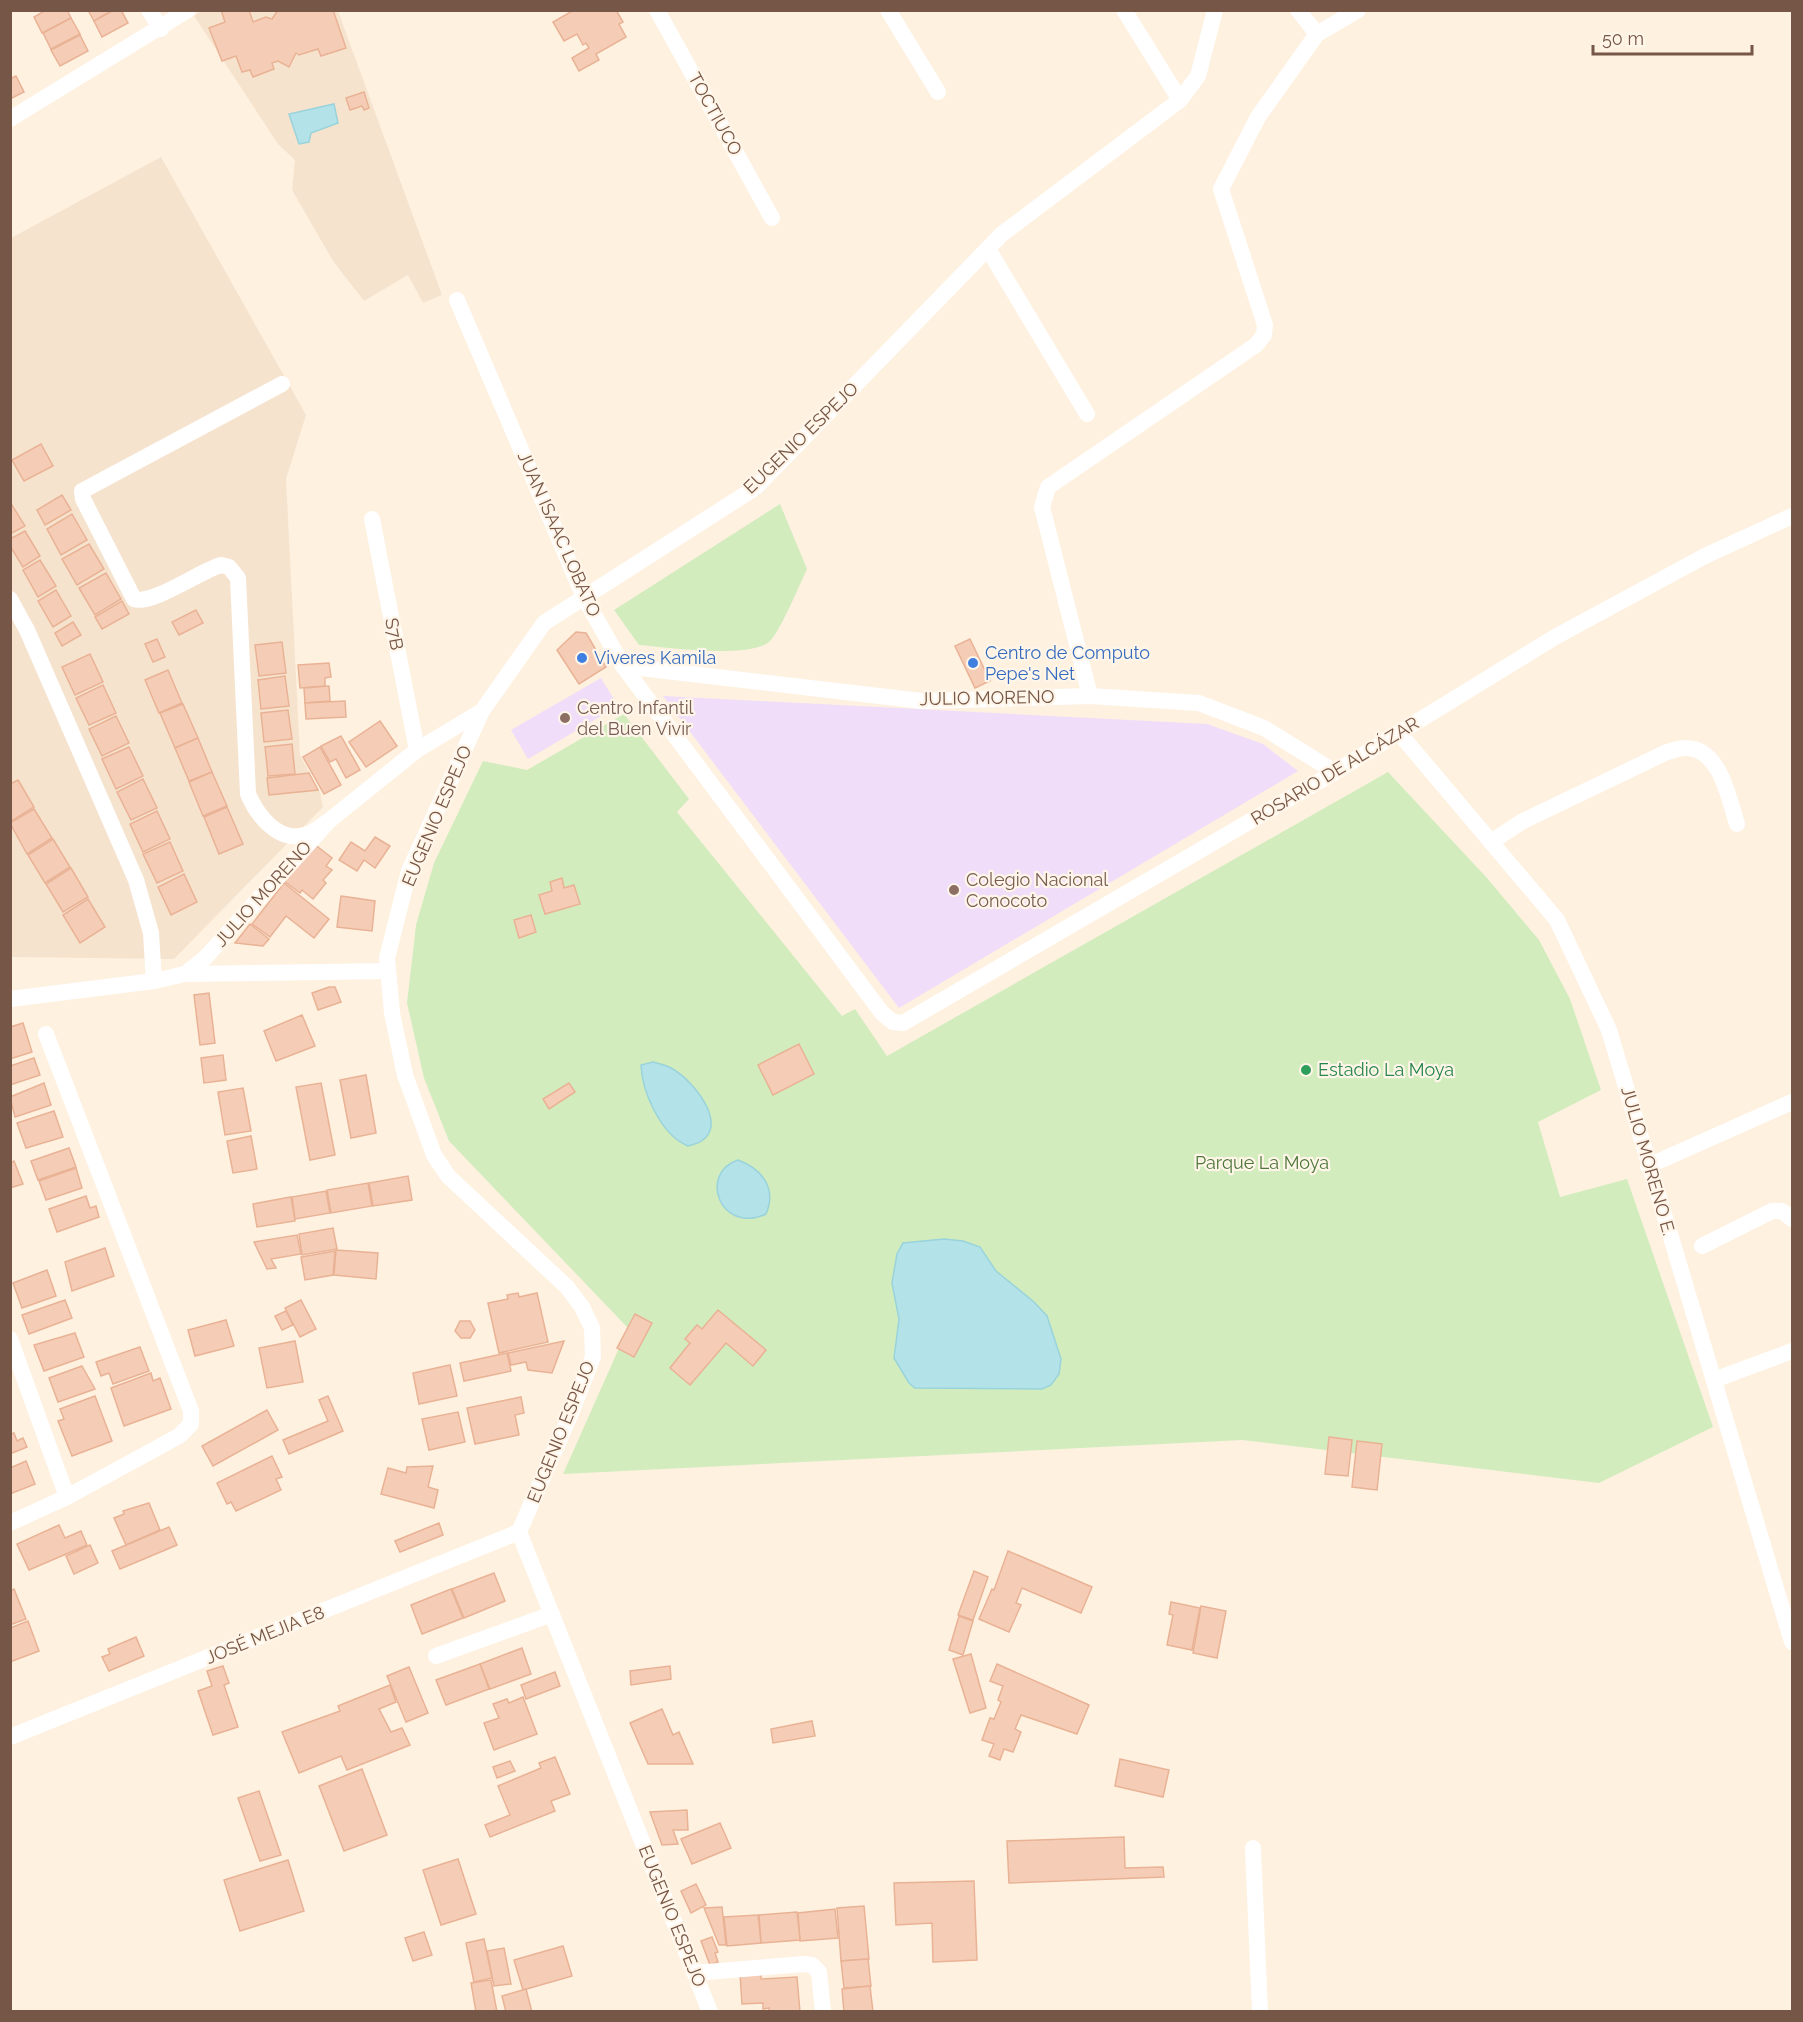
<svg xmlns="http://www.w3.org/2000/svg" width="1803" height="2022" viewBox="0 0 1803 2022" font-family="Raleway,sans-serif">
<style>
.residential{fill:#f6e3ce}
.education{fill:#efddfa}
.green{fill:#d2ecbe}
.water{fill:#b4e2e9;stroke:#99d3db;stroke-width:1.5}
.building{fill:#f5cdb6;stroke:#e9b295;stroke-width:1.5}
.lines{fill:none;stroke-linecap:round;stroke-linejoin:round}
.street{stroke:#fff;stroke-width:16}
.shop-dot{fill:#3f7fe0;stroke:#fff5e8;stroke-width:2}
.education-dot{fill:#8d6e63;stroke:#fff5e8;stroke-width:2}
.leisure-dot{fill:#2e9e5b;stroke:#fff5e8;stroke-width:2}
.labels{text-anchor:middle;stroke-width:4.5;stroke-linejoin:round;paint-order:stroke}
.street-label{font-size:18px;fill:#765646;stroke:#fff5e8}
.shop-label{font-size:18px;fill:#366cbe;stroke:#fff5e8;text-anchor:start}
.education-label{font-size:18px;fill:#785e54;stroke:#fff5e8;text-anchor:start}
.leisure-label{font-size:18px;fill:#27864d;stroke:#fff5e8;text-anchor:start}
.park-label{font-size:18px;fill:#4e773b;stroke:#fff5e8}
</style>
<rect width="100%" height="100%" fill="#fef1e0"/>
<g class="residential">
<path d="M203,10l135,1 104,284 -19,8 -15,-28 -44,26 -31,-40 -41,-71 3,-30 -17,-16 -84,-128z"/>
<path d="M161,157l145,258 -20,64 14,276 20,37 3,15 -149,152 -163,-2v-719z"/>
</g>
<g class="education">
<path d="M601,678l17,28 -90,53 -17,-29z"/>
<path d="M663,696l544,28 56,20 35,27 -399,237z"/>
</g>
<g class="green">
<path d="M780,504l27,65c-8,17 -25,58 -36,71 -17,20 -105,7 -132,5l-25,-35z"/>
<path d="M624,714l65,85 -12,13 165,204 13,-7 32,47 501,-284 99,106 52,62 31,59 31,91 -63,32 22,75 67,-18 86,248 -114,56 -357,-43 -679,34 65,-146 -179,-187 -25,-63 -17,-75 9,-78 18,-62 49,-102 44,9z"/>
</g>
<g class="water">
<path d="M334,104l4,19 -27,10 -2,9 -10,2 -10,-30z"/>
<path d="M653,1062c6,2 13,3 18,6 26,14 66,68 17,78 -27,-11 -46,-54 -47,-81z"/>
<path d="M738,1160c24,9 39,28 28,54 -46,21 -68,-41 -28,-54z"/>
<path d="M944,1239l19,2 17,6 16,24 38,31 13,14 14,43 -2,15 -8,11 -9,4 -127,-1 -6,-5 -15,-25 5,-39 -7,-36 5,-29 6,-11z"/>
</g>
<g class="building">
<path d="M46,10h21l4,8 -29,15 -8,-16z"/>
<path d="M88,10h25l-19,11z"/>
<path d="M114,10h7l7,13 -26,14 -8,-16z"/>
<path d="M221,10h28l4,12 13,-5 6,2 6,-9h55l13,38 -25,8 -3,-7 -19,6 -3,-2 -7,14 -11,-6 -6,2 2,6 -21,8 -3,-7 -8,2 -6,-16 -14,5 -13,-33 16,-6z"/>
<path d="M574,10h42l7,12 -4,2 7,13 -30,17 3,6 -20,11 -7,-13 17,-10 -3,-5 -3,2 -6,-11 -13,7 -11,-19z"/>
<path d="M71,18l9,16 -29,15 -8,-16z"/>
<path d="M80,35l8,16 -28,15 -9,-16z"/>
<path d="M16,76l8,16 -14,7v-20z"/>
<path d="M364,92l5,16 -5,2 -2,-4 -12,4 -4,-12z"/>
<path d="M41,444l12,22 -29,15 -12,-21z"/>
<path d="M62,495l9,15 -26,15 -8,-15z"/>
<path d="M10,502l15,24 -15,8z"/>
<path d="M72,514l15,26 -26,15 -14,-26z"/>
<path d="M25,531l15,25 -17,11 -13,-21v-7z"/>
<path d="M89,544l15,25 -27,16 -15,-26z"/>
<path d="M40,560l16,26 -18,11 -15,-27z"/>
<path d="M106,573l15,26 -26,16 -16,-27z"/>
<path d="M56,590l15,26 -18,11 -15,-26z"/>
<path d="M122,601l7,13 -27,15 -7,-12z"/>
<path d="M196,610l7,13 -24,12 -7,-13z"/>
<path d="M73,622l8,13 -19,11 -7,-13z"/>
<path d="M576,632l10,1 20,34 -27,17 -22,-34z"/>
<path d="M157,639l8,18 -12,5 -8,-18z"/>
<path d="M970,639l20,42 -15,7 -20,-42z"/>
<path d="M282,642l4,31 -27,3 -4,-31z"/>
<path d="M90,654l13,28 -28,13 -13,-28z"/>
<path d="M329,663l2,14 -6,1v8l-25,2 -2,-23z"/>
<path d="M168,670l14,33 -23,10 -14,-33z"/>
<path d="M285,676l4,30 -28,3 -3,-29z"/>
<path d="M103,685l13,28 -27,12 -13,-27z"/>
<path d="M329,686l1,15 -25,2 -1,-15z"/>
<path d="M345,701l1,16 -40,2 -1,-16z"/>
<path d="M183,704l15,34 -23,10 -15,-35z"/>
<path d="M288,710l4,29 -28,3 -3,-29z"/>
<path d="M116,716l13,27 -27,13 -13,-27z"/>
<path d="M380,721l17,25 -31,21 -17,-25z"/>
<path d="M341,736l19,34 -14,8 -10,-19 -6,3 -9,-16z"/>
<path d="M198,738l14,34 -23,9 -14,-33z"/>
<path d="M292,744l3,30 -27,2 -3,-29z"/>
<path d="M129,747l14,29 -27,13 -14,-30z"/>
<path d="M320,747l21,38 -17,9 -21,-37z"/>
<path d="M212,772l15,34 -24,10 -14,-34z"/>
<path d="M309,773l9,17 -49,5 -2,-17z"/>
<path d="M143,779l14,29 -26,12 -14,-28z"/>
<path d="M18,780l16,27 -24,15v-38z"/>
<path d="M227,807l16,37 -24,10 -15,-37z"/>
<path d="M34,809l18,29 -25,16 -17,-31z"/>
<path d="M157,811l13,28 -27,13 -13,-28z"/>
<path d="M375,837l15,9 -15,22 -11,-8 -7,11 -18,-11 12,-18 14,9z"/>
<path d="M53,839l17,28 -25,16 -17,-28z"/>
<path d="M170,842l13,29 -26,12 -14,-29z"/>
<path d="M314,844l18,14 -6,8 6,4 -9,10 3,3 -13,16 -11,-9 -2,3 -16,-12z"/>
<path d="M71,868l17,29 -25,15 -17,-28z"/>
<path d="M184,874l13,28 -26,13 -13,-28z"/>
<path d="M562,878l2,10 10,-3 6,19 -35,10 -6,-19 13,-4 -2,-9z"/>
<path d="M284,883l45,36 -15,19 -28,-22 -16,21 -18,-13z"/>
<path d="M341,896l34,5 -3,30 -35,-4z"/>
<path d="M88,899l17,28 -25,16 -17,-28z"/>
<path d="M531,915l5,17 -17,6 -5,-18z"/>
<path d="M250,924l19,15 -6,7 -28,-3z"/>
<path d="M329,987h6l6,15 -23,8 -6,-17z"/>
<path d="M209,993l6,50 -15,2 -6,-50z"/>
<path d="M302,1015l13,31 -39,15 -12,-30z"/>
<path d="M23,1023l9,29 -22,7v-32z"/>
<path d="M799,1044l15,30 -41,21 -15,-30z"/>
<path d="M223,1055l3,25 -22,3 -3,-25z"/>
<path d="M34,1058l6,17 -30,10v-19z"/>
<path d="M366,1075l10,58 -25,5 -11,-58z"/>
<path d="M44,1083l7,22 -36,12 -5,-20z"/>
<path d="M321,1083l14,72 -25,5 -14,-73z"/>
<path d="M569,1083l6,9 -26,17 -6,-10z"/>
<path d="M243,1088l8,43 -26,4 -7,-43z"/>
<path d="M54,1111l9,26 -37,11 -9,-25z"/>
<path d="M251,1136l6,33 -24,4 -6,-32z"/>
<path d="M69,1148l7,19 -38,13 -7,-19z"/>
<path d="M14,1161l9,23 -13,4v-25z"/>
<path d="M76,1168l6,20 -36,12 -7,-19z"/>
<path d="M408,1176l4,24 -39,6 -4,-23z"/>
<path d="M368,1183l4,23 -41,7 -4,-23z"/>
<path d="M326,1191l4,22 -35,6 -3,-22z"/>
<path d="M86,1196l4,12 6,-2 3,11 -42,15 -8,-23z"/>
<path d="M291,1197l4,24 -38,6 -4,-23z"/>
<path d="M333,1228l4,21 -35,6 -3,-21z"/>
<path d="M297,1235l4,19 -30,5 5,9 -9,1 -13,-27z"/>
<path d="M105,1248l9,28 -42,15 -7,-29z"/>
<path d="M336,1250l42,3 -2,26 -42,-4z"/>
<path d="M335,1251l-2,24 -28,5 -4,-23z"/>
<path d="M47,1270l9,26 -34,12 -9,-25z"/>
<path d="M518,1293l1,4 18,-4 11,49 -49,11 -11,-50 20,-4 -1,-4z"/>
<path d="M65,1300l7,18 -43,16 -7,-19z"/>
<path d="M301,1300l15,29 -16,8 -15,-29z"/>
<path d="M718,1310l48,40 -13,16 -27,-23 -36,42 -20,-17 20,-25 -5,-4 12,-14 5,4z"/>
<path d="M286,1311l7,14 -11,5 -7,-14z"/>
<path d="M635,1314l17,9 -18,34 -17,-9z"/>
<path d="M226,1320l8,26 -39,10 -7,-26z"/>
<path d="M460,1321h10l5,9 -5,8h-9l-6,-7z"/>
<path d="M75,1333l9,24 -40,14 -10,-26z"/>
<path d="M295,1341l8,41 -36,6 -8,-40z"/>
<path d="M564,1341l-12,32 -24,-3 -2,-8 -15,3 -3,-12z"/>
<path d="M140,1347l9,24 -36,13 -4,-11 -8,3 -5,-14z"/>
<path d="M507,1353l4,18 -47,10 -4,-18z"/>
<path d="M450,1365l7,31 -38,8 -6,-31z"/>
<path d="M82,1366l13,23 -37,13 -9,-24z"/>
<path d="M151,1373l2,8 7,-3 11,31 -47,17 -13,-38z"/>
<path d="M95,1396l17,45 -40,15 -14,-35 6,-2 -4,-10z"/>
<path d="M328,1396l15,35 -54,23 -6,-14 45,-19 -9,-21z"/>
<path d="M521,1397l3,16 -9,2 4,20 -44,9 -8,-36z"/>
<path d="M267,1410l11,20 -65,36 -11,-20z"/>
<path d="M458,1412l7,30 -36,8 -7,-31z"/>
<path d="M14,1433l3,8 6,-3 4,9 -17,7v-20z"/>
<path d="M1329,1437l23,3 -4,36 -23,-2z"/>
<path d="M1357,1441l25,3 -5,46 -25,-3z"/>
<path d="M272,1456l10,21 -6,2 5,11 -45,21 -5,-9 -4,2 -10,-21z"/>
<path d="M26,1461l9,23 -25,10v-26z"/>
<path d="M433,1466l-5,21 10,3 -4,18 -53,-14 7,-26 18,5 1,-6z"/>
<path d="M149,1503l11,27 -34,15 -12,-27 10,-4 -1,-3z"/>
<path d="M439,1523l4,12 -43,17 -5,-11z"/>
<path d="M59,1525l6,13 16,-7 6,14 -58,25 -12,-26z"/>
<path d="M169,1527l8,18 -57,24 -8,-18z"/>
<path d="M90,1545l8,18 -24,11 -8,-18z"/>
<path d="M1008,1551l84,36 -11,26 -59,-25 -6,15 5,2 -12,27 -30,-13 13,-30 2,1z"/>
<path d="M974,1571l14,6 -15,43 -15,-5z"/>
<path d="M494,1573l11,28 -41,17 -12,-29z"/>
<path d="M14,1589l12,30 -16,6v-34z"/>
<path d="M451,1589l12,29 -41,16 -11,-29z"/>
<path d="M1171,1602l29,6 -8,42 -25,-5 6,-30 -4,-1z"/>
<path d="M1201,1606l25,5 -9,47 -24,-5z"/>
<path d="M959,1616l14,5 -10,34 -14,-5z"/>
<path d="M28,1621l11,30 -29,11v-34z"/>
<path d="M136,1637l8,19 -35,15 -7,-14 8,-3 -2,-5z"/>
<path d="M522,1648l9,26 -41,15 -10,-25z"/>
<path d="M971,1654l15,54 -16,5 -17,-54z"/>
<path d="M480,1664l9,25 -43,16 -10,-25z"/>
<path d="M997,1664l92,41 -12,29 -56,-19 -6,14 6,3 -8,20 -9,-3 -4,11 -11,-4 5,-12 -12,-4 8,-22 4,1 7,-17 -3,-2 5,-14 -13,-5z"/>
<path d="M223,1666l6,17 -5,2 14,42 -25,8 -15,-44 14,-5 -5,-15z"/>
<path d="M670,1666l1,13 -40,6 -1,-14z"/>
<path d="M409,1667l19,46 -22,9 -19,-46z"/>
<path d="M555,1672l5,14 -34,13 -5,-14z"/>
<path d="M390,1685l6,17 -17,7 12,23 11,-4 8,17 -63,25 -6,-14 -42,17 -17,-41 58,-21 -2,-5z"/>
<path d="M523,1697l14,37 -43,16 -10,-27 15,-5 -6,-14 14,-5 2,4z"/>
<path d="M662,1709l11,26 6,-3 14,32h-45l-18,-41z"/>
<path d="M812,1721l3,15 -42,7 -2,-14z"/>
<path d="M555,1757l15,37 -19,7 4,10 -65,26 -5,-12 25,-10 -12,-29 43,-18 -2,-5z"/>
<path d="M1120,1759l49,11 -6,27 -48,-11z"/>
<path d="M510,1761l5,10 -18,7 -4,-11z"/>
<path d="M362,1769l25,66 -43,16 -25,-65z"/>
<path d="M259,1791l22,64 -21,6 -22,-63z"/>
<path d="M687,1810l1,20h-15l5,14 -16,1 -12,-33z"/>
<path d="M720,1823l11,25 -39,16 -11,-25z"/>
<path d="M1124,1837l1,31 38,-1 1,10 -155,6 -2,-42z"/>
<path d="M458,1859l18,55 -35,11 -18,-55z"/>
<path d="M288,1860l16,51 -64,20 -16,-51z"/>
<path d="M974,1881l3,79 -44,2 -1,-39 -36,2 -2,-42z"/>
<path d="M696,1884l10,21 -15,8 -10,-22z"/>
<path d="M864,1906l5,53 -28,2 -4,-53z"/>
<path d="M722,1907l4,38h-7l-15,-37z"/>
<path d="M835,1909l3,29 -38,3 -2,-28z"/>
<path d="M797,1912l3,28 -39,3 -2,-28z"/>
<path d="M758,1915l3,28 -34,3 -3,-29z"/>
<path d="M424,1932l8,23 -19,6 -8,-23z"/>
<path d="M712,1937l6,15 -3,1 3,9 -8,3 -9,-24z"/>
<path d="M484,1939l8,39 -18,4 -8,-39z"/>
<path d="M563,1946l9,30 -49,14 -9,-30z"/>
<path d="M504,1948l7,36 -17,2 -7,-35z"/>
<path d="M868,1959l3,27 -27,2 -3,-27z"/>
<path d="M761,1972v7l36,-2 3,35h-31v-4l-6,1v-6l-21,1 -2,-30z"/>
<path d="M491,1980l6,32h-21l-5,-29z"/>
<path d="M870,1986l3,26h-29l-2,-23z"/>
<path d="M526,1989l6,23h-26l-4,-16z"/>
</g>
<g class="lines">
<g class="street">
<path d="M149,10l12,19"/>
<path d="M657,10l115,208"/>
<path d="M888,10l50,82"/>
<path d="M1124,10l56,90"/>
<path d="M1298,10l19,24"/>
<path d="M10,119l178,-109"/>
<path d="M988,249l99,165"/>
<path d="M457,300l127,297 39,69 259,347 11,9 10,1 432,-251 220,-135 150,-81 87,-40"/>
<path d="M282,384l-200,107 1,8 51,100c19,6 66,-28 87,-34l8,2 9,11 10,216c9,21 30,49 57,41 9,-2 17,-10 25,-15"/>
<path d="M372,519l45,231"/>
<path d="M10,599l17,31 109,250 15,53 3,48"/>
<path d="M623,666l299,35 168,-5 109,7 65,25 71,44"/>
<path d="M1090,696l-48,-189 6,-20 208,-142 8,-10 1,-10 -44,-136 37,-72 59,-83 41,-24"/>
<path d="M1399,733l158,187 52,110 183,612"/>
<path d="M1491,842l32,-21 144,-69c5,-1 12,-4 18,-4 35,-1 44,51 52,76"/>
<path d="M185,974l203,-3"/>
<path d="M10,999l144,-18 31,-7 20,-16 125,-138 87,-70 65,-39"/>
<path d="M1648,1166l144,-64"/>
<path d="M1702,1246l70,-35h10l10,8"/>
<path d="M10,1339l57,158"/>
<path d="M1714,1380l78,-29"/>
<path d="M10,1523l57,-26 112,-61 12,-12v-13l-145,-377"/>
<path d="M436,1656l116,-42"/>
<path d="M10,1737l509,-205"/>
<path d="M1253,1848l7,164"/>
<path d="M695,1973l108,-9 9,1 7,7 4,40"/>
<path d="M710,2012l-191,-480 52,-119 22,-56 -1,-29 -10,-21 -15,-20 -119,-111 -14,-21 -29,-80 -13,-62 -5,-55 22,-87 73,-160 62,-88 211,-135 247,-254 178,-134 18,-24 17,-66"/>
</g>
</g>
<g class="shop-dot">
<circle cx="582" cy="658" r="6"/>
<circle cx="973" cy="663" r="6"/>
</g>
<g class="education-dot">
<circle cx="565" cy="718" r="6"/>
<circle cx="954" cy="890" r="6"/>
</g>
<circle class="leisure-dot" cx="1306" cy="1070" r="6"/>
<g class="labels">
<g class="street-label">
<text transform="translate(715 114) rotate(61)" y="6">TOCTIUCO</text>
<text transform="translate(801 438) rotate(-44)" y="6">EUGENIO ESPEJO</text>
<text transform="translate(559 534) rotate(66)" y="6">JUAN ISAAC LOBATO</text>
<text transform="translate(394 634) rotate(79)" y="6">S7B</text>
<text transform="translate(987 698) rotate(-1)" y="6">JULIO MORENO</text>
<text transform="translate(1335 771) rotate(-31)" y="6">ROSARIO DE ALCÁZAR</text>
<text transform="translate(437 816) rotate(-67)" y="6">EUGENIO ESPEJO</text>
<text transform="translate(263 894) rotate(-48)" y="6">JULIO MORENO</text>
<text transform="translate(1648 1161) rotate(74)" y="6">JULIO MORENO E.</text>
<text transform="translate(561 1432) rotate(-68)" y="6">EUGENIO ESPEJO</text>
<text transform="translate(265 1635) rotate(-22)" y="6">JOSÉ MEJIA E8</text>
<text transform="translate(672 1916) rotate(68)" y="6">EUGENIO ESPEJO</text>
</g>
<g class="shop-label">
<text x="985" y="659">Centro de Computo<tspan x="985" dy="21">Pepe's Net</tspan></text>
<text x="594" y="664">Viveres Kamila</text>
</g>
<g class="education-label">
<text x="577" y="714">Centro Infantil<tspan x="577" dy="21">del Buen Vivir</tspan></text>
<text x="966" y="886">Colegio Nacional<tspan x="966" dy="21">Conocoto</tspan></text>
</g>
<g class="leisure-label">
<text x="1318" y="1076">Estadio La Moya</text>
</g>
<g class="park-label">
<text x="1262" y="1169">Parque La Moya</text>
</g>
</g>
<rect width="1803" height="2022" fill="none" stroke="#765646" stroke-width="24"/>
<path d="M1593 45v9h159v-9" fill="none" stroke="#765646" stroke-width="3"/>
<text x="1602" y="45" font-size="18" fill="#765646" stroke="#fff5e8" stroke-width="4.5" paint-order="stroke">50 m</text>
</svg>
